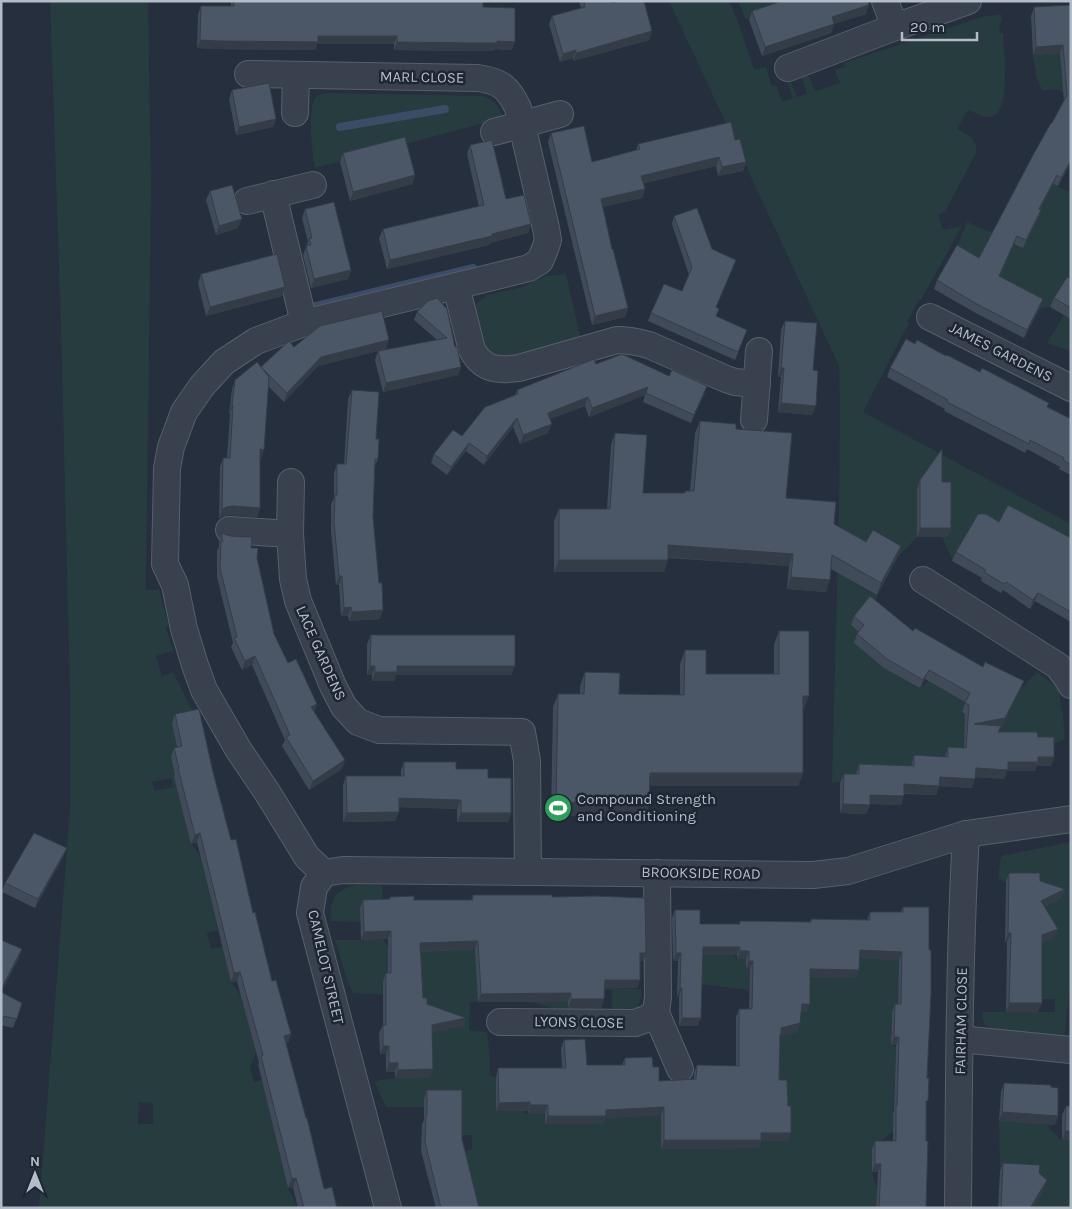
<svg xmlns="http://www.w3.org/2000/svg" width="1072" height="1209" viewBox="0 0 1072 1209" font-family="Karla,sans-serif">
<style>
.green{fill:#273c3f;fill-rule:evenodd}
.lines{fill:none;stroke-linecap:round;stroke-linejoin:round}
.stream{stroke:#3b4c67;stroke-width:8}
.minor-casing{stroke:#575f6c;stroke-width:28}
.minor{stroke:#39414e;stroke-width:26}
.wall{fill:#404a59}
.shaded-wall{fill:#343c48}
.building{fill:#4b5667;stroke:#343c48}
.labels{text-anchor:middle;stroke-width:5;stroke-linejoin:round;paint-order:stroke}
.street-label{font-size:15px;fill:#b5bcc9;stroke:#1e2633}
.poi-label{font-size:15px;fill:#b5bcc9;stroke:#1e2633;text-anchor:start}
</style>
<rect width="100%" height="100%" fill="#252f3e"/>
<g class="green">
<path d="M50,1h98l3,186 -5,403h13l10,36 -3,1 7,24 -17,5 6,20 11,-4 23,46 -17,37 12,89 9,12 18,74 -11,3 4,16 18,-4 -1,25 3,12 11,15 14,55 -6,15 4,15 8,-2 26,108 10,20h-259l31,-398v-117l-9,-368zM171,778l2,9 -18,4 -3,-9zM139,1102l14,1v21h-15z"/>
<path d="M669,1h60l9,21 16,48 12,-3 6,19 4,-1 6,17 11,-4 -6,-17 3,-1 7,17 10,-3 -6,-18 7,-2 7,17 25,-8 -5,-13 10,-3 -1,-4 137,-46 20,-3 1,8 -3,1 1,10h3c1,16 7,75 -9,83 -9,4 -18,-3 -26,-6l-11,19c11,6 21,10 19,24l-31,59 -7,3 5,15 19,-4 -41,74h-2l-12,22 2,1 -46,89 208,112v24l-118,13 -11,-24h-25l-20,21 -28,-16 -15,40 23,13 -3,16 -13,23 59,54 8,-7 37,20 -3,11 44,5 14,-27 17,-18 21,16 5,28 2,23 -15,7 -87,11 -18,-1 -7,10 -27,-2 -9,11 -70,8 7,-271 1,-111 -1,-35z"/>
<path d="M738,1h67l-56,19 -4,-2z"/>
<path d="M1064,53l7,44 -12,-7h-17l-5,-11 -4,-24z"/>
<path d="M328,93l155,3c11,4 17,11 20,22l-188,50c-3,-14 -7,-57 -1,-68 3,-6 9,-7 14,-7z"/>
<path d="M1053,184l18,9v97l-8,-4 -13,21 -10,1 -34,-18 -19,-18 -33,-18 13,-32 26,11 45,-19z"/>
<path d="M566,274l15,66 -74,20 -24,-8 -9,-38 2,-10 11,-9 35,-8 24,-11z"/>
<path d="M1071,303v48l-24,-8z"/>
<path d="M1071,842v149l-2,1 -5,49c-23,-3 -61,-3 -80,-17l-2,-12h73v-13h-24l5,-94h12l4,-2 -54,-24 3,-23z"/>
<path d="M358,885h24v22l-21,15 -30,-1c-3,-21 6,-33 27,-36z"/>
<path d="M335,940h49l4,7 28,3 225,-10 -1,36 -24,12 25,1c1,9 -1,14 -6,21l-23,6v-26h-10l-1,24h-33l-36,-12h-62l-1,28 18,2 3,24v20l6,1v34h26l6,3 17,-1v11h58v-25l63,16 -5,14 1,20 68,-1 28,-7h30l-12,-59 2,-48 16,-2 -45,-42 -50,-6 1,-29h32l5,4h9v10c37,0 73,8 110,9l1,-20 43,-1 3,20 -4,3 -1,22 -6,10 -1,33 5,2 -3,84 -21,18v23l5,18 -1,18h-403l-13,-54 12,-5v-14h-17l-31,-36v8h-38l-12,-26 21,-3 29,-71 -41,-1 4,-11 -34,-2 -7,-16z"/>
<path d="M999,1121l47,3 15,16h10v68h-37l2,-9 -36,-28z"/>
</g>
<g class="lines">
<g class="stream">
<path d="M340,127l105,-18"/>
<path d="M312,307l161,-39"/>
</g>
<g class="minor-casing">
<g id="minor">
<path d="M885,1l10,26"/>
<path d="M788,68l107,-41 73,-26"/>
<path d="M248,74l230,4c22,3 30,9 40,30l28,120 2,12 -3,9 -5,12 -11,7 -73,18 -152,37 -48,18 -32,21 -22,24 -18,26 -13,35 -4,21 -2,96 10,21 9,44 11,36 9,25 34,59 29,43 40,65 17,16"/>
<path d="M295,113l1,-37"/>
<path d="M494,132l66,-18"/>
<path d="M273,194l31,129"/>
<path d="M247,201l66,-16"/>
<path d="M456,286l16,64c11,20 26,21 47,18l98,-28c12,0 21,2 32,5l77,34 9,3 22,2"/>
<path d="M930,317l141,71"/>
<path d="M754,420l5,-69"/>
<path d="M291,482l-1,52 3,45 5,22 35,85 11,21 14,15 21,8 143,2 5,29 1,111"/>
<path d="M229,530l61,4"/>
<path d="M923,580l135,86 9,12 4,7"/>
<path d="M324,873l19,-3 470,5 35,-4 118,-37 105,-15"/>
<path d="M324,873l-10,14 -4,26 78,295"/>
<path d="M656,1013l24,56"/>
<path d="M500,1022l135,1 11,-4 10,-6 2,-16 -1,-124"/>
<path d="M960,1039l111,11"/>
<path d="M958,1208c1,-125 1,-250 8,-374"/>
</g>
</g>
<use href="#minor" class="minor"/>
</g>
<g class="wall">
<path d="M231,1h252v6l29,43 -17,-1 -1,2h-26l-74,-1v-6h-77l-2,6 -99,-1 -19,-1 1,-34 3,-8h30z"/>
<path d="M579,1h32l1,2 40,28 -3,9 -76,21v-3l-13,4 -11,-38 3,-8 29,-8z"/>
<path d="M1071,5v157l-13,24 -5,-2 -13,26h1l-3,9 -15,29 -9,-4 -14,32 40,32 -16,30 -52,-27 -38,-22 3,-9 42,-22 85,-157 -4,-48 -27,2 -2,-39 3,-9z"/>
<path d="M752,11l114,3 -32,10 -3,9 -69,23 -13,-36z"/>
<path d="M232,90l44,29 -3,8 -37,8 -7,-36z"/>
<path d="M551,133l41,29 44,-12 2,-6 97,-4 11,22 -3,9 -25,5 -2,-10 -72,17 1,6 -3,9 -39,9 9,42 16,59 -3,9 -33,8 -44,-183z"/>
<path d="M470,145l36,54 25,25 -3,9 -38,10 -1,2 -102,24 -8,-31 4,-9 96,-22 -12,-53z"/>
<path d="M343,153l72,22 -3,9 -62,17 -10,-39z"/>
<path d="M210,191l28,37 -22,7 -10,-35z"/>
<path d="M305,209l46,61 -3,9 -37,9 -8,-33 5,-13 -6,-24z"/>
<path d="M674,216l38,33 24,11 -20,47 3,2 -3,7 28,22 -9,22 -87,-39 3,-8 31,-22 7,-16 -17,-51z"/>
<path d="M201,274l81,22 -76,20 -8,-33z"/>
<path d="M1071,279v40l-21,-12 4,-9z"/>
<path d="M428,301l27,46 6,20 -3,8 -75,17 -8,-32 3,-9 -60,15 -34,36 -16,-16 -7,73h-1v49l-3,9 -28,-2 -6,1 -4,3 1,-52 3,-9h4l3,-44h-1l3,-25 3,-9 26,-13 33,-20 92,2 -7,2 58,-11 -23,-20 3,-8z"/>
<path d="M785,321l27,94 -34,-3 3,-35h-3l3,-47z"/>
<path d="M915,344l31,12 102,51 23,12v56l-12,-6 1,-2 -33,-18 -2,4 -40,-21 -41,-21 1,-2 -58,-32 3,-9z"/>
<path d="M596,364l108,31 -13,28 -48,-21 2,-7 -56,22 -4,-11 -35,13 -2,14 -28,11 -7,-17 -29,38 -18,-14 -19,24 -16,-12 3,-9 28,-18 53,-41 2,-5z"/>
<path d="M352,390l24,49 2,20 -3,7 -2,51 7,102 -31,2 -1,-5h-7l-2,-31h-3l-5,-54v-27l3,-6v-25l3,-9h7l4,-65z"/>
<path d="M700,421l36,8 50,69 111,60 -20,37 -46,-26 -5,23 -39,-3 2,-23 -121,-8 -4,14h-110v-51l5,-12h48l4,-64 4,-12 28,60h41l1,-2h5l5,-58z"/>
<path d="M920,480l22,2 9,46 -4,9h-30v-48z"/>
<path d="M999,522l72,16v84l-36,-21 -5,8 -27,-19 -2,3 -20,-12 1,-3 -30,-17 4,-9z"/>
<path d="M222,532l2,2 27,14 6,10 17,76 14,29 29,41 -3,8 28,57 -33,21 -27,-44 3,-6 -33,-75 -10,5 -11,-23 2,-4 -16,-66v-26l2,-4v-7z"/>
<path d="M854,616l59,15 70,36 41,14 -4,9 -21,42 39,5 16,20 -3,9h-15l-1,5h-28l-3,8 -29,-2 -3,11 -33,-2 -3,9 -32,-1 -3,11 -31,-1 -4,10 -26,-1v-30l4,-9h12l3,-10 52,2 3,-11 31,2 3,-10 16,1 1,-34 -3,-2 3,-10 -40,-23 -5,9 -36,-20 -30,-25 3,-9 2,-2 -8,-7z"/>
<path d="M779,631l25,78h-1v64l-5,13h-148l-1,18 -4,13 -94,-2 2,-108 5,-13h22v-8l5,-14 34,22 61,1v-31l5,-14 21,24h68v-30z"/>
<path d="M371,635l144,31 -4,9h-115l-2,6h-22v-6h-5v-31z"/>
<path d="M175,714l38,58 18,68 22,73 19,68 19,53 -3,9h-2l38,146 13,19h-39l-5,-21 -5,1 -30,-124 1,-1 -22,-82 -6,1 -34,-140 -6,2 -17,-67 1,-2 -4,-18 3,-9 3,-1 -5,-24z"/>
<path d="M404,762l52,7 32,9 23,35 -3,9h-51v-13l-58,-2v5l-4,9 -52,1v-37l3,-9h55v-6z"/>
<path d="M67,848l-4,9 -28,51 -33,-16 3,-9z"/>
<path d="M1009,873l31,8 25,8 -4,9 -17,9 10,31 -12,4 -4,70h-32l1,-70h-2l1,-60z"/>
<path d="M473,895l79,2 94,56 -3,8h-3v19l-3,8h-32l-1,11 -3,9h-33v-6h-90l-3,-53 -54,3 2,46 4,6 39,14 -3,8 -31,6 -2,45 -35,1v-6h-9v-18h-6l-1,-21 4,-8v-44l3,-8h2v-34l-27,1 -1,-32 3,-8 26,-1 1,-2 24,3h57z"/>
<path d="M903,907l24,171 -1,63v67h-50l2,-36h-6v-23l3,-8h18v-27l1,-3 2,-66h-5l1,-33 3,-8h3l1,-44 -39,-2 -1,12 -3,8 -46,-1 -3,35h-6l-1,11 -3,9 -17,4v2l-1,42 9,61h-27l-3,7 -97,1v-34l-56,3 -2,6h-58v-11l-17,1v-3h-32v-34l2,-9h64l-1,-20 3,-8 23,25h35l3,-7 28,9 6,14 35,-2v-6l3,-8 39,1v-49l3,-8h10l1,-40h-4v-10h-9v-4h-35l-4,71h-19v-30h-2l1,-35h-5l-1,-43 3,-8 25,14h39l1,-3 70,1 1,-3 56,1 3,-8h31z"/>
<path d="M1,940l18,18 -18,34 21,11 -9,25 -12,-3z"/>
<path d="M1004,1083l47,4 7,29 -3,9 -56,-4 2,-29z"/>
<path d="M427,1090l35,49 17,69h-43l-15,-57 1,-27 2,-4v-21z"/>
<path d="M1066,1106h5v34h-9v-25z"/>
<path d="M1003,1163l36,10 5,16 -11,19h-35l2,-37z"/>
</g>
<g class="shaded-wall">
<path d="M869,5l-3,9 -38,12 4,-9z"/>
<path d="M834,24l-3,9 -69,23 3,-9z"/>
<path d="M652,31l-3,9 -76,21 3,-8z"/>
<path d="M318,36h79l-3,8h-77l-2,6 -99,-1 -19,-1 3,-8z"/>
<path d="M497,41l18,1 -3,8 -17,-1 -1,2h-26l-74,-1 3,-8z"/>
<path d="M1063,45l-3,8 -27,2 3,-8z"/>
<path d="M576,50l-3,8 -13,4 3,-8z"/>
<path d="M276,119l-3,8 -37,8 3,-8z"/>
<path d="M719,157l-3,9 -78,19 3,-9z"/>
<path d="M1071,160v2l-13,24 3,-8z"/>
<path d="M746,162l-3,9 -25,5 4,-9z"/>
<path d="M415,175l-3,9 -62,17 3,-9z"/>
<path d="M1057,175l-4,9 -17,34 3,-9z"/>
<path d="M645,189l-3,9 -44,10 3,-9z"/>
<path d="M1041,210l-3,9 -15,29 3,-8z"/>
<path d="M242,219l-4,9 -22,7 3,-9z"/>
<path d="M531,224l-3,9 -38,10 -1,2 -102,24 3,-9z"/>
<path d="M1017,236l-3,8 -18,41 3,-9z"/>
<path d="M351,270l-3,9 -37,9 3,-9z"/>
<path d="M285,287l-3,9 -76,20 4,-9z"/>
<path d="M1043,299l-3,9 -16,30 3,-8z"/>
<path d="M628,308l-3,9 -33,8 3,-9z"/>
<path d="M389,340l-3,9 -68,17 -34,36 3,-9 34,-36z"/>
<path d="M461,367l-3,8 -75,17 3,-9z"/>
<path d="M781,368h3l-3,9h-3z"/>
<path d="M707,386l-3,9 -13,28 3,-8z"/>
<path d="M648,387l-3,8 -56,22 3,-9z"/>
<path d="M588,397l-3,9 -40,15 3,-8z"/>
<path d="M781,403l35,3 -4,9 -34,-3z"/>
<path d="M232,405h1l-3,9h-1z"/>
<path d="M517,418l-4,9 -29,38 3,-9z"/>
<path d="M552,424l-4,9 -28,11 3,-9z"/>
<path d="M469,443l-3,8 -19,24 4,-8z"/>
<path d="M260,449l4,1 -3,9 -4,-1z"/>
<path d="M233,506l27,2 -3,9 -28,-2 -6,1 -4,3 3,-9 4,-3z"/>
<path d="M920,528h31l-4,9h-30z"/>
<path d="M668,545l125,9 -4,12 -125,-9z"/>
<path d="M901,546l-4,12 -20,37 4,-12z"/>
<path d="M559,560h109l-4,12h-110z"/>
<path d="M339,576h3l-3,9h-3z"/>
<path d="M791,577l39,3 -4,12 -39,-3z"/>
<path d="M1038,593l-3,8 -5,8 3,-9z"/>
<path d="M351,607l-3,9h-7l3,-8z"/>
<path d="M383,610l-3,9 -31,2 3,-9z"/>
<path d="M255,656l-3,9 -10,5 3,-9z"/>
<path d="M370,666h5l-3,9h-5z"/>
<path d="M397,666h118l-4,9h-115l-2,6h-22l3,-9z"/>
<path d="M929,670l-4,9 -5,9 3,-8z"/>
<path d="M1024,681l-4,9 -18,37h-1l-3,8 -24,-11z"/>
<path d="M803,696h6l-5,13h-6z"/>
<path d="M317,704l-3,9 -3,-6z"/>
<path d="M1038,757h16l-3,9h-15l-1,5h-28l-3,8 -32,-2 4,-9z"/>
<path d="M345,760l-3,9 -33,21 4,-9z"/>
<path d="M650,773h153l-5,13h-153z"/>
<path d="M940,777l35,2 -3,9 -35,-2z"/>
<path d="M904,784l35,2 -3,9 -35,-2z"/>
<path d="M870,795l34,1 -3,9 -34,-1z"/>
<path d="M399,798l62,2 -4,9 -62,-2z"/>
<path d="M556,802l93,2 -4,13 -94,-2z"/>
<path d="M843,804l27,1 -4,9 -26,-1z"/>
<path d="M399,812l-4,9 -52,1 4,-9z"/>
<path d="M461,813h50l-3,9h-51z"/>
<path d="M200,833l-3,9 -6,2 4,-9z"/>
<path d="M67,848l-4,9 -28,51 3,-9z"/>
<path d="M1065,889l-4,9 -23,12 3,-9z"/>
<path d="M1058,929l-4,9 -15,6 3,-9z"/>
<path d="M391,931l-3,8 -27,1 3,-8z"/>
<path d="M1008,933h3l-4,9h-2z"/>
<path d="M478,941l-3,8 -58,3 3,-9z"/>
<path d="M703,947h37l-3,8h-37z"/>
<path d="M22,949l-3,9 -18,34v-3z"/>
<path d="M860,950l42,2 -3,8 -42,-2z"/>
<path d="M740,951h9l-3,8h-9z"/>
<path d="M640,953h6l-3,8h-6z"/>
<path d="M676,953h5l-3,8h-5z"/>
<path d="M749,961h4l-3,8h-4z"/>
<path d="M810,969l49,1 -3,8 -49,-1z"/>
<path d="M240,972l-3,9 -6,1 3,-9z"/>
<path d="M605,980h35l-3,8h-35z"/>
<path d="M680,988h2l-3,8h-2z"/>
<path d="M571,993l-3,9h-90l3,-8z"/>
<path d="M571,999h33l-3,9h-33z"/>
<path d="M1009,1003h33l-4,9h-32z"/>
<path d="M802,1004h8l-3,8h-8z"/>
<path d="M466,1018l-3,8 -34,7 3,-8z"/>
<path d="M682,1018h19l-3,8h-19z"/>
<path d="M800,1023l-3,9 -17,4 -2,6 3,-14z"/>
<path d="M291,1034l-3,9 -7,1 3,-8z"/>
<path d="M894,1037h5l-3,8h-5z"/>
<path d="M383,1046h6l-3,8h-6z"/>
<path d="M389,1063h9l-3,9h-9z"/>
<path d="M433,1069l-3,8 -35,1 3,-8z"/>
<path d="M530,1102l-2,9h-32l3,-8z"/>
<path d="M530,1105h18l-3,8 -17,1z"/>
<path d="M664,1107l-3,8 -56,3 -2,6h-58l3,-8 58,-6z"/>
<path d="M1002,1112l56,4 -3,9 -56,-4z"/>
<path d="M1065,1131h6v9h-9z"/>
<path d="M761,1133h30l-3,8h-27l-3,7 -97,1 3,-9z"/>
<path d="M875,1164h6l-3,8h-6z"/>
<path d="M296,1178l-3,9 -5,1 4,-9z"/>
<path d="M1047,1180l-3,9 -11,19h-3z"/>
</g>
<g class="building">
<path d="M234,1h249v6l32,1v34l-18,-1v2h-27l-73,-1v-6h-79v6l-100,-1 -18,-1 1,-34h33z"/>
<path d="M584,1h27l1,2 8,-2h24l8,30 -76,22v-3l-13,4 -11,-38 33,-9z"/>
<path d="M782,1h86l1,4 -37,12 2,7 -69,23 -13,-36z"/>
<path d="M1071,5v155l-10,18 -4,-3 -18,34 2,1 -15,30 -9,-4 -18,40 44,23 -16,31 -52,-27 -38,-23 20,-35 22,13 54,-103 18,-32h1l15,-28 -4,-50 -27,2 -2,-40z"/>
<path d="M269,83l7,36 -37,8 -7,-37z"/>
<path d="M731,122l4,18 5,-1 6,23 -24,5 -3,-10 -78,19 4,13 -44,10 11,50h1l15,59 -33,8 -44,-183 33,-7 8,36 48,-13 -2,-5z"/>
<path d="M405,137l10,38 -62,17 -10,-39z"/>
<path d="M492,140l14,59 18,-4 7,29 -39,10v2l-102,24 -7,-31 101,-24 -14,-60z"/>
<path d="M232,185l10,34 -23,7 -9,-35z"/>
<path d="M334,202l17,68 -37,9 -8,-33 5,-1 -2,-6 3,-1 -7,-29z"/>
<path d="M697,208l15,41 24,11 -20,47 3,2 -3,7 31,14 -9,22 -87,-39 13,-29 18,7 10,-24 -18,-51z"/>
<path d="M277,254l8,33 -75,20 -9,-33z"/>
<path d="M1067,277l4,2v29l-17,-10z"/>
<path d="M437,298l10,11 8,38 2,-1 4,21 -75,16 -8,-32 69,-13 -30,-26 11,-11z"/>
<path d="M382,311l7,29 -68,17 -34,36 -26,-26 28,-26 5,6 26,-21z"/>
<path d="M785,321l32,2 -4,47 5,1 -2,35 -35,-3 3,-35h-3z"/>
<path d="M906,339l9,5 2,-4 29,16 1,-1 33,17 2,-4 67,35 -2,4 24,12v46l-8,-5 1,-2 -34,-18 -1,4 -82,-42 1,-2 -58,-32z"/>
<path d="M622,354l47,22 3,-6 35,16 -13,29 -48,-22 2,-6 -56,21 -4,-11 -40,16v1l4,10 -29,11 -6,-17 -30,38 -18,-13 -18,24 -17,-13 19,-24 9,6 23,-29 33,-13 -1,-4 77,-31 2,5z"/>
<path d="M257,362l12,15 -5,73 -4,-1v59l-27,-2 -7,1 -4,3 1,-52h7l3,-53h-1l3,-25z"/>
<path d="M352,390l27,2 -3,47h3l-1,20h-3l-2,58 6,66h3l1,27 -31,2 -1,-5 -7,1 -2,-32h-3l-5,-54 1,-27h2v-31h9z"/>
<path d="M700,421l36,3v5l56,4 -6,65 50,4 -2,22 32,18 7,-12 28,16 -20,37 -49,-28 -2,25 -39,-3 2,-23 -125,-9v15h-109v-51h51l5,-76 32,2 -4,58h42v-2h9z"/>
<path d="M942,449v33h9v46h-31v-48z"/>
<path d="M1008,505l63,33v74l-33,-19 -5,7 -27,-18 -2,2 -20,-12 2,-2 -30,-18 22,-38h8l13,8z"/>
<path d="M222,532l2,2 7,2 21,1 -1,11h7l-1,10 17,76 14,29 8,-4 21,45 -6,3 34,53 -32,21 -27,-44 4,-2 -35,-79 -10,5 -11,-23 3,-1 -17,-69 1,-26h1z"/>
<path d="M870,596l43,35 2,-3 68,39 2,-5 39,19 -19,37 -31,6 27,2 -3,6h39l1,5h16v20h-16v5h-30v8l-32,-2 -1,11 -35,-2 -1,9 -35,-2v12l-34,-1v10l-27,-1 1,-30h15v-10l55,2v-11l34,2v-10l18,1 3,-43 -4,-2 5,-10 -41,-23 -6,10 -36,-21 -30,-25 7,-9 -10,-9z"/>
<path d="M779,631h30v65h-6v77h-153l-1,31 -93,-2 2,-108h26l1,-22 35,1 -1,21 65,1 1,-45h21v24h73z"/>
<path d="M371,635h144v31h-118v6h-22v-6h-5z"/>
<path d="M199,709l14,63 18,68 5,-1 17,74 2,-1 17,69 4,-1 15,54 -7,2 22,82h1l17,71 8,-2 5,21h-33l-8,-30 -4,1 -31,-123 2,-1 -23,-83 -6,1 -34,-140 -5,2 -17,-67h1l-5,-20 8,-2 -7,-32z"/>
<path d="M404,762h52v7h32v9h23v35h-50v-13l-62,-2v14l-52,1 -1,-37h58z"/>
<path d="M34,833l33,15 -29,51 -33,-16z"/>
<path d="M1009,873h31v8l25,8 -24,12 17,28 -16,6v68h-33l2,-70h-3z"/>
<path d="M473,895h79v2l44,-1 49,2 1,55h-6v27h-35l-1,19h-33v-6l-90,1 -3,-53 -58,2 3,55h4v6l39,14 -34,7 1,44 -35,1v-7h-9v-17h-6v-21h3v-52h5v-42l-27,1 -1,-32 27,-1v-2l24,-1v4h59z"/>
<path d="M903,907h26v43h2v44l-4,84h2l-1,23h-2v40h2l-2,66 -1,1h-46l2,-44h-6v-23h21v-35h1l2,-69h-5l1,-33h6l1,-52 -42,-2 -1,20 -49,-1v35h-8l-2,19 -19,5v6h-1l-1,46h8l1,26h3v27h-30v7h-97v-33l-58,3v6h-58v-11h-18v-3l-31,1 -1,-35h68l-2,-28 21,-1 2,26h38v-7l27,-1 1,10h6v14l37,-2 1,-14 42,1v-57h13l1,-48h-4v-10h-9v-4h-37l-2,71h-19v-30h-2l1,-35h-5l-1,-43h25v14h40v-3l71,1v-3l59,1v-8h33z"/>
<path d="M1,940l21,9 -21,40z"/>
<path d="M1,992l21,11 -5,16 -13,-3 -3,8z"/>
<path d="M1004,1083l47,2v2l7,1v28l-56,-4z"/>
<path d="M427,1090h35v49l17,69h-38l-16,-66 1,-27h1z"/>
<path d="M1066,1106h5v25h-6z"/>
<path d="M1003,1163l37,2 -1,8 8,7 -17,28h-29z"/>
</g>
<defs>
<g id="stadium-disc" transform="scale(1.4375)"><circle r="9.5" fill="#2e9e5b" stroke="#1e2633"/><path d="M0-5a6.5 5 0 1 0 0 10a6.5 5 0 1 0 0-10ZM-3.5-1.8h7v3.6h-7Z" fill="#fff"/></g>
</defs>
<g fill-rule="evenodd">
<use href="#stadium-disc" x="558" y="808"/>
</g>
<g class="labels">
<g class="street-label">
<text transform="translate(422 77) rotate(1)" y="5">MARL CLOSE</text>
<text transform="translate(1001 352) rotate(27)" y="5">JAMES GARDENS</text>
<text transform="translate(321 653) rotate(66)" y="5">LACE GARDENS</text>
<text transform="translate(701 873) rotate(1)" y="5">BROOKSIDE ROAD</text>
<text transform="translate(326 967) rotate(77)" y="5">CAMELOT STREET</text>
<text transform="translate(961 1021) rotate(-89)" y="5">FAIRHAM CLOSE</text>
<text transform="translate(579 1022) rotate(1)" y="5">LYONS CLOSE</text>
</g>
<g class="poi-label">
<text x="577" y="804">Compound Strength<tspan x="577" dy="17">and Conditioning</tspan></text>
</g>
</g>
<rect width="1072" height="1209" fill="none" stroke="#b5bcc9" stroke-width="5"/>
<g transform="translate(35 1174)" stroke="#1e2633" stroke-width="4" paint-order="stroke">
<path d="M0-4L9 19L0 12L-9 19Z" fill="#b5bcc9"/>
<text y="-8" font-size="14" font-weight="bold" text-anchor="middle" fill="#b5bcc9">N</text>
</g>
<path d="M902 32v8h75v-8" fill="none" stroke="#b5bcc9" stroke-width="2.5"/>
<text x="910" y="32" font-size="15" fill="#b5bcc9" stroke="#1e2633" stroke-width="4" paint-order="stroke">20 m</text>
</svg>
